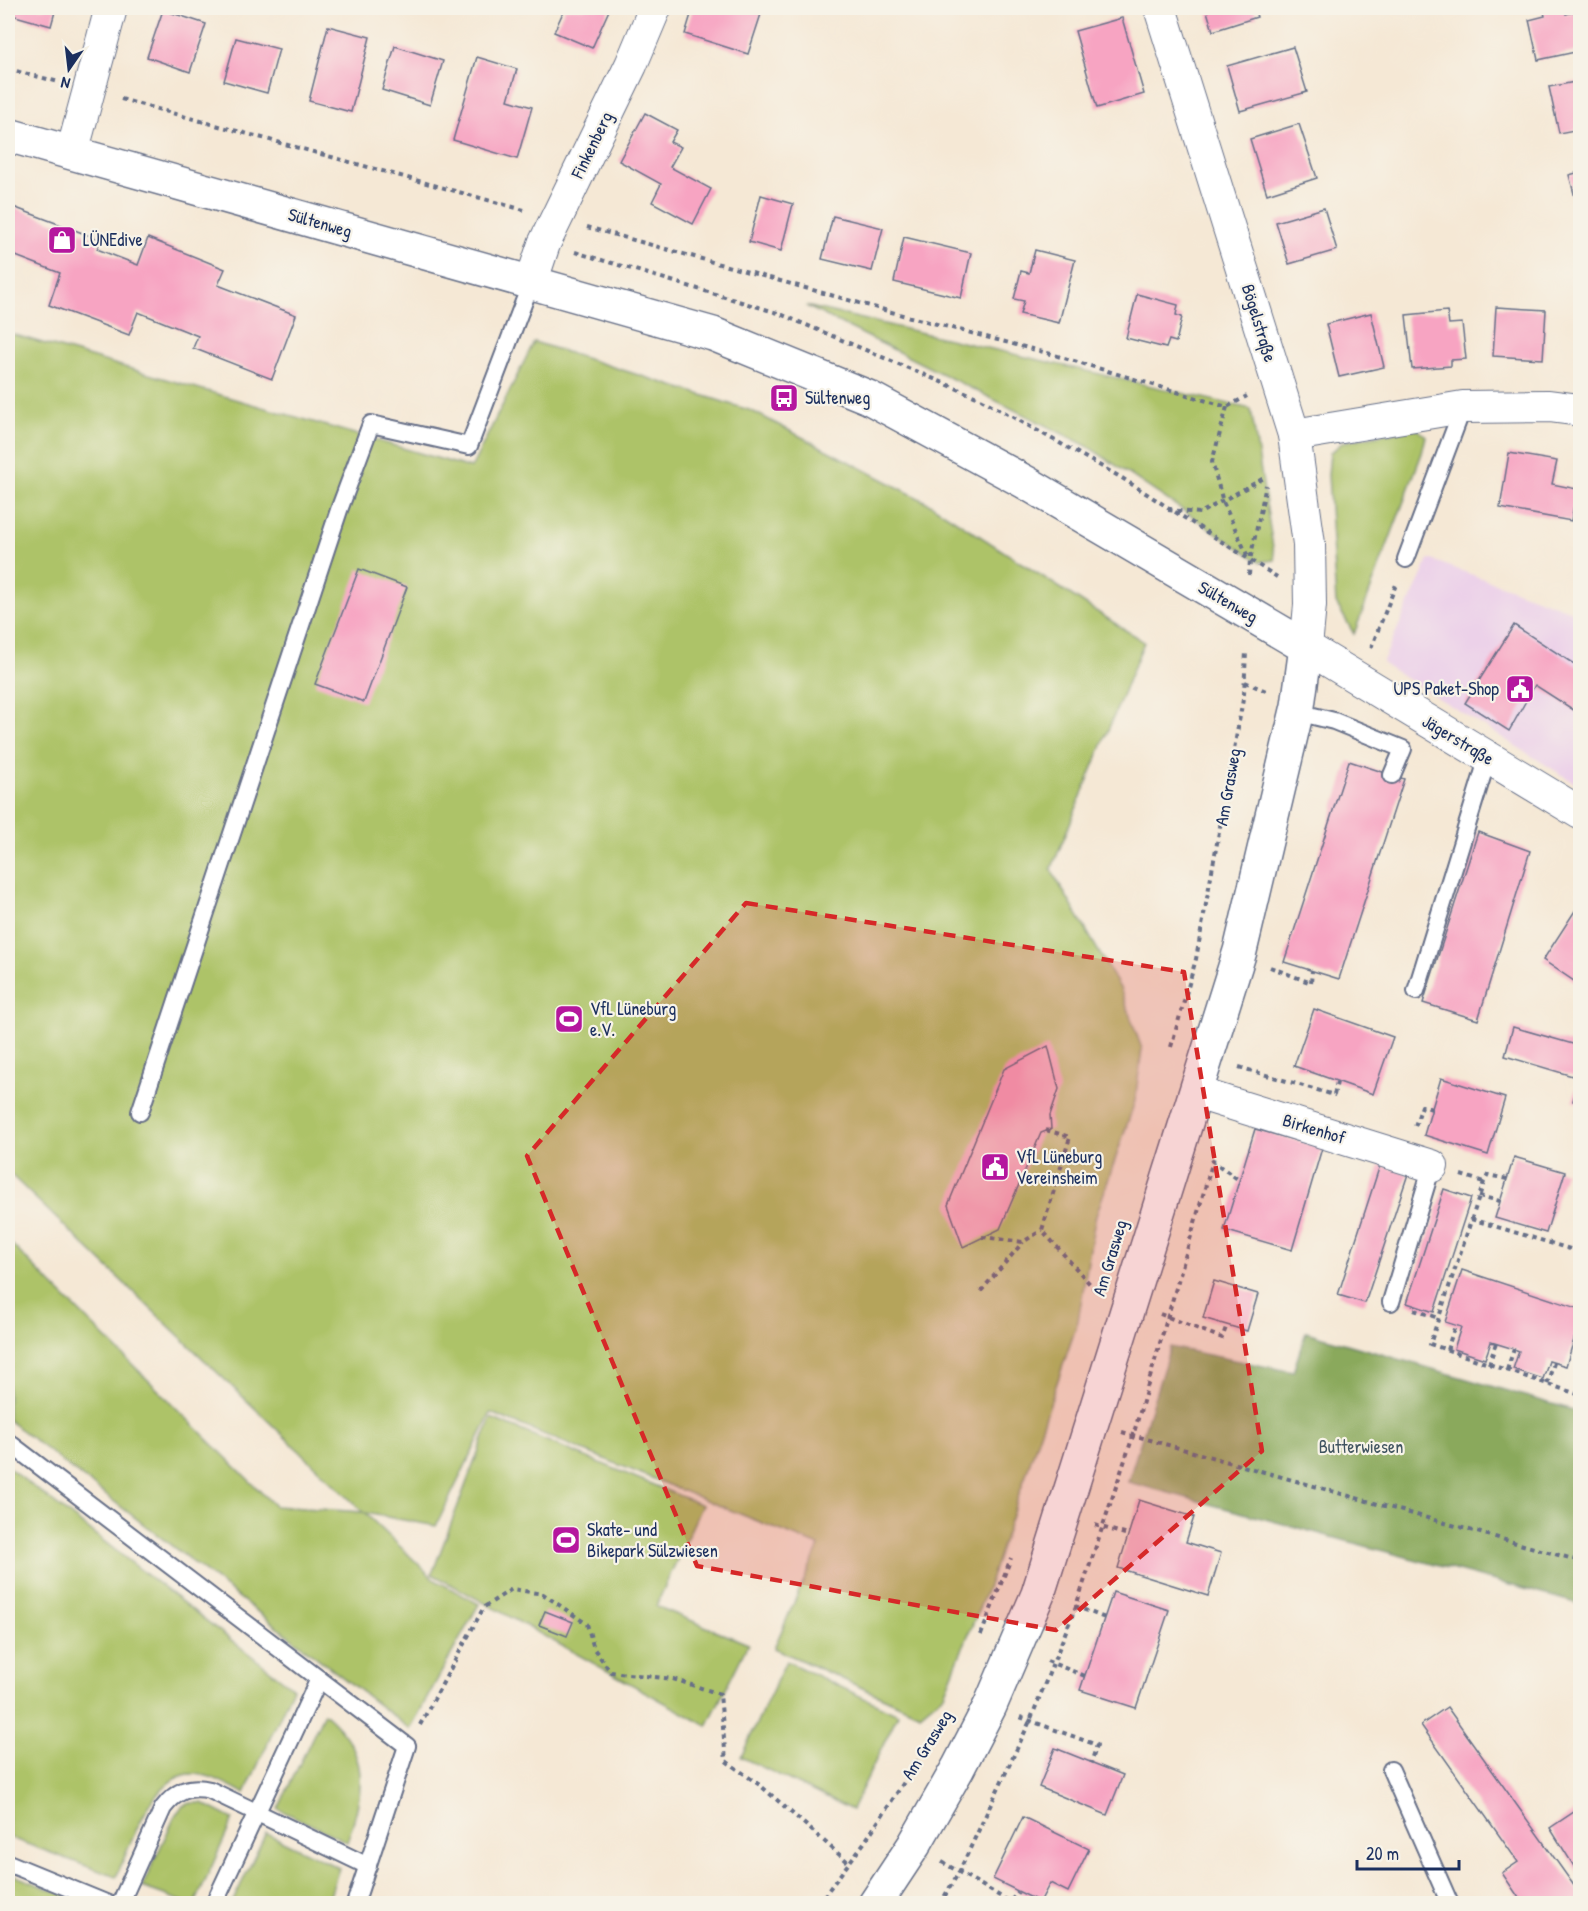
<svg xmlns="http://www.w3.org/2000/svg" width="1588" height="1911" viewBox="0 0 1588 1911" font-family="'Patrick Hand',sans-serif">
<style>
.built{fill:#ecd1e9}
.green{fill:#adc368;stroke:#647963;stroke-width:1.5}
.forest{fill:#8aa95c;stroke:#526c5d;stroke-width:1.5}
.building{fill:#f7a4c2}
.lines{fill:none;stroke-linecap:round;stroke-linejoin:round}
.lane-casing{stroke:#677088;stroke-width:20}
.street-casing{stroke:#677088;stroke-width:34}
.secondary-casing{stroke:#677088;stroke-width:36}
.path{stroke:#677088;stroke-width:4;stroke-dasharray:4.5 4.5;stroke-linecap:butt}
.lane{stroke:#fff;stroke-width:16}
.street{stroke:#fff;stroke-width:32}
.secondary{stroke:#fff;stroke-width:33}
.marked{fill:#d62828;fill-opacity:0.2;stroke:#d62828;stroke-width:4.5;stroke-dasharray:12 8;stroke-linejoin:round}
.labels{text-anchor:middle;stroke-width:4.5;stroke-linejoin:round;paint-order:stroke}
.street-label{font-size:18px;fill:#1b2f5e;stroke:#f7f3e8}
.poi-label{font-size:18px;fill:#1b2f5e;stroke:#f7f3e8;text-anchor:start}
.park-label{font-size:18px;fill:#405460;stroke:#f7f3e8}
</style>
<rect width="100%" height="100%" fill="#f7f3e8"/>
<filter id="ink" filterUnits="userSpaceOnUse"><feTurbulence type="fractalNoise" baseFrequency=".0167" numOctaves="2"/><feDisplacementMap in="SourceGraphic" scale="12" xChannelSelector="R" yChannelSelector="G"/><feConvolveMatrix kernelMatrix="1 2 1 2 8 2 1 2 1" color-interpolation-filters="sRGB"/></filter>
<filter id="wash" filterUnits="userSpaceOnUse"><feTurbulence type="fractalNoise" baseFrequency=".008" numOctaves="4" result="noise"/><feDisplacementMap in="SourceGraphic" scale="24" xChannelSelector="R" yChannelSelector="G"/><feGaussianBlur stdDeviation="1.35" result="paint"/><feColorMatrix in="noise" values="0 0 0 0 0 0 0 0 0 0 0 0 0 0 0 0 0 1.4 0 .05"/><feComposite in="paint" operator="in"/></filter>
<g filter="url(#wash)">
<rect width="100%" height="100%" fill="#f5e8d5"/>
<path class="built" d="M1429,559l151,55v172l-198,-123z"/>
<g class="green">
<path d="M806,306l445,103 24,151 -15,2 -173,-116z"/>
<path d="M8,333l463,135 63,-126 218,69 178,93 214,138 -93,228 69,118 22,61 -7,52 -40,118 -17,102 -91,268 -43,105 -24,20 -146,-66 45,-102 -328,-133 -55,113 -71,-13 70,67 44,24 -69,125 -402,-309v-179l267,265 88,6 -355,-340z"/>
<path d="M1416,428l10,8 -4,17 -68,181 -18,-31 -8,-128 2,-22 13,-11z"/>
<path d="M491,1418l211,87 -46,101 92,38 -41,82 -275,-152z"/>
<path d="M8,1467l285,221 -48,105c-16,-7 -34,-19 -52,-19 -41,-1 -63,73 -77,103l-108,-40z"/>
<path d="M786,1661l112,53 -46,96 -111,-53z"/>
<path d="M324,1713c47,40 41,76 23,129l-69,-33z"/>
<path d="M191,1803h11l31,16 -38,85 -8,-1 -45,-16 34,-73 7,-8z"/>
<path d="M266,1833l73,35 -9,28 -6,7h-92z"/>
<path d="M8,1873l77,30h-77z"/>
</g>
<path class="forest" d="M1306,1332l274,80v192l-452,-122 42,-135 123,25z"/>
<g id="blocks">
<g class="building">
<path d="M8,8h48l-5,18 -43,-12z"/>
<path d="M565,8h45l-18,40 -38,-16z"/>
<path d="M693,8h70l-15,46 -63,-20z"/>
<path d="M1206,8h48l3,9 -44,14z"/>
<path d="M1543,8h22l1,6 11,-3 3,40 -42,9 -9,-40 16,-4z"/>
<path d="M163,10l43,14 -16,48 -43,-15z"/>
<path d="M1122,18l22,76 -47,14 -22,-77z"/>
<path d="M328,26l42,11 -19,75 -42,-11z"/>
<path d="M236,38l43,11 -12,44 -43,-12z"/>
<path d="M395,46l48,15 -13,44 -48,-15z"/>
<path d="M1293,47l14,45 -67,19 -13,-45z"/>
<path d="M477,57l40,12 -9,31 24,7 -15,52 -64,-19z"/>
<path d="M1580,81v48l-21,4 -10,-46z"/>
<path d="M645,113l32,17 -7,12 11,5 -11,20 41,22 -18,35 -41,-22 9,-18 -42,-23z"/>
<path d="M1299,124l18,54 -50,16 -17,-55z"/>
<path d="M1580,172v44l-11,-41z"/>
<path d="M761,195l32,9 -12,47 -32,-9z"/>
<path d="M8,205l93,35 -4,9 41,16 10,-27 77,31 -7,16 78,30 -24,64 -79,-31 5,-12 -60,-24 -9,23 -80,-30 11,-32 -52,-20z"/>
<path d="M1324,208l13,42 -48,14 -13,-42z"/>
<path d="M833,216l50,12 -11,43 -50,-12z"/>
<path d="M904,237l67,16 -10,45 -67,-16z"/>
<path d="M1035,250l40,10 -16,63 -39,-9 4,-13 -10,-2 7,-28 8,2z"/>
<path d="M1137,294l41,11 -2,10 6,2 -6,25 -7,-2 -3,8 -40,-10z"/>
<path d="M1496,307l50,3 -3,49 -50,-3z"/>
<path d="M1447,311l2,13 13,-1 4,36 -15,1v6l-39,3 -6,-54z"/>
<path d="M1371,313l13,54 -45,10 -13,-53z"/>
<path d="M1509,453l48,8 -5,23 25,5 -6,32 -71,-13z"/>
<path d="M359,569l48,18 -43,115 -49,-18z"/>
<path d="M1514,625l66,43v46l-45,-29 -26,46 -44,-28z"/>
<path d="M1349,761l55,18 -65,200 -55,-17z"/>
<path d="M1478,832l52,19 -52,169 -55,-17z"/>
<path d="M1580,903v82l-37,-25z"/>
<path d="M1314,1009l79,28 -20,57 -79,-28z"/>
<path d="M1513,1027l67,19v57l-7,-2 6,-23 -74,-22z"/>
<path d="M1048,1046l11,43 -9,26 1,14 -10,4 -41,96 -37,18 -15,-42 56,-136z"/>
<path d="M1441,1078l64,20 -17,57 -64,-20z"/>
<path d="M1255,1129l67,19 -30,102 -68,-20z"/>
<path d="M1514,1157l51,15 -19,61 -51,-15z"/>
<path d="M1380,1165l28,9 -43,129 -27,-8z"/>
<path d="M1444,1189l27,9 -37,114 -27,-9z"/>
<path d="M1462,1270l118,39v11l-14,46 -17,-5 -6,18 -30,-10 6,-18 -5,-2 -23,-7 -6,17 -31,-10 7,-22 -16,-5z"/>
<path d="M1214,1281l44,13 -11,37 -44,-13z"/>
<path d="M1139,1500l55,17 -8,25 35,11 -13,43 -90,-28z"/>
<path d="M1113,1592l56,18 -33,98 -56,-18z"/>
<path d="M545,1611l28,11 -6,14 -28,-11z"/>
<path d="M1447,1707l133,187v10h-57l-21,-31 16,-11 -97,-137z"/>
<path d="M1055,1748l68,27 -16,40 -68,-28z"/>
<path d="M1580,1808v68l-30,-48z"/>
<path d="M1023,1817l66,32 -21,43 -18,-9 -10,19 -47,-23z"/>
</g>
</g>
</g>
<g filter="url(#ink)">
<use href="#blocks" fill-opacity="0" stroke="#677088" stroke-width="1.5"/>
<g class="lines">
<g class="lane-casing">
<g id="lane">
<path d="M1406,559l57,-152"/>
<path d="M1297,712l37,9 69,28 -11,26"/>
<path d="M1416,991l72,-234"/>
<path d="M140,1112l199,-602 32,-86 98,22 62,-163"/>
<path d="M1391,1302l41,-136"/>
<path d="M8,1442l399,304 -52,158"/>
<path d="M1391,1770l59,134"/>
<path d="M8,1863l100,41"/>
<path d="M120,1904l43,-96c13,-17 26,-23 47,-18l158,76"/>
<path d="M214,1904l105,-225"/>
</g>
</g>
<g class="street-casing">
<g id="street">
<path d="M1160,8l134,427 15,109 1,61 -4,42 274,166"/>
<path d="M72,153l39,-145"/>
<path d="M531,283l13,-39 87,-179 24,-57"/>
<path d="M1294,435l169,-28 86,-1 31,4"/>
<path d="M1197,1093l235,73"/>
</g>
</g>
<g class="secondary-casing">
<path id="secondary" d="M8,135l705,199 155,63 157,85 281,165 -8,59 -58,245 -202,643 -48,112 -32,62 -44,77 -39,59"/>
</g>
<g class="path">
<path d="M8,69l51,13"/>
<path d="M121,99l403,111"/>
<path d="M587,227l308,86 156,41 176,53 20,-11"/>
<path d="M575,252l203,61 201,85 143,80 155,99"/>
<path d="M1227,407l-15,55 11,40 26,57"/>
<path d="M1168,510l32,3 66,-36"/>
<path d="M1249,575l1,-15 16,-75"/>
<path d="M1371,648l26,-66"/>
<path d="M1245,682l21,9"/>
<path d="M1270,967l41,16 1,-12"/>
<path d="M1171,1047l25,-88 48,-265 2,-43"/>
<path d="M1239,1067l95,28 3,-13"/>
<path d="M1415,1126l7,-20 10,3"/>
<path d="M1046,1130l24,7 -28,93 55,62"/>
<path d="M1211,1160l28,20"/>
<path d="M1461,1175l23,7"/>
<path d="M1507,1179l-19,-4 -4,7 -54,162 150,51"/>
<path d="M1479,1196l21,5"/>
<path d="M1471,1219l109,33"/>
<path d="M982,1237l41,5 19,-12"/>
<path d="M981,1291l42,-49"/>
<path d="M1414,1310l25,8"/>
<path d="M1160,1314l62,24 5,-13"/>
<path d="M1447,1350l8,-24"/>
<path d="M1489,1365l7,-22"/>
<path d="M1507,1370l7,-21"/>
<path d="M1547,1384l7,-21"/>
<path d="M1122,1432l458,129"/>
<path d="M1095,1525l33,10"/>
<path d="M1075,1606l30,12"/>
<path d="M981,1635l30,-77"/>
<path d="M1047,1661l38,15"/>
<path d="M1020,1717l77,28 -6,18"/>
<path d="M420,1725l64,-118 28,-18 31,5 44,30 7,25 17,23 62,7 47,15 6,67 35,25 88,77"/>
<path d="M942,1862l68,40 8,-10"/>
<path d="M818,1904l46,-61 65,-99"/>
<path d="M940,1904l19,-32 71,-151 46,-115 57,-170 81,-279"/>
</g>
<use href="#lane" class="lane"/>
<use href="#street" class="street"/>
<use href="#secondary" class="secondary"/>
</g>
</g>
<path class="marked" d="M746,903l438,69 78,479 -206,179 -359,-64 -170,-410z"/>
<defs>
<g id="shop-square" transform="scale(1.5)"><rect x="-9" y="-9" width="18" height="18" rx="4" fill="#b5179e" stroke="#f7f3e8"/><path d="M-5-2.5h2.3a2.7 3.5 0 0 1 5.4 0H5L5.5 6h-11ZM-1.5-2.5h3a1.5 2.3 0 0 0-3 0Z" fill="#fff"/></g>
<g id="bus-square" transform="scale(1.5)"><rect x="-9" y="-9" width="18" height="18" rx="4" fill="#b5179e" stroke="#f7f3e8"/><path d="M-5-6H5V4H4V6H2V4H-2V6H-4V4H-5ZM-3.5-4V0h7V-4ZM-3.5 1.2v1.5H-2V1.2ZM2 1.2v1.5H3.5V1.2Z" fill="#fff"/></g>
<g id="civic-square" transform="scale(1.5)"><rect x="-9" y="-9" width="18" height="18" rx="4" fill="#b5179e" stroke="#f7f3e8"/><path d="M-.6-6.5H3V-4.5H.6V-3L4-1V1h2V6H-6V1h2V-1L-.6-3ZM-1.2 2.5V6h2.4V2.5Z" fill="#fff"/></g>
<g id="stadium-square" transform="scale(1.5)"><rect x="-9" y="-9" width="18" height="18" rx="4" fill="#b5179e" stroke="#f7f3e8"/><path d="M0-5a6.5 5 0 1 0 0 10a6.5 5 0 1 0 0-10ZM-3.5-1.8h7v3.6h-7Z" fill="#fff"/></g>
</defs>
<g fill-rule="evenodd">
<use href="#shop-square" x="62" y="240"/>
<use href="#bus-square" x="784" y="398"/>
<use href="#civic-square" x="1520" y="689"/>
<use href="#stadium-square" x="569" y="1019"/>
<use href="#civic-square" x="995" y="1167"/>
<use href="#stadium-square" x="566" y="1540"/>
</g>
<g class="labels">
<g class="street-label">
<text transform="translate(592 145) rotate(-64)" y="6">Finkenberg</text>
<text transform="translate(320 223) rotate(16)" y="6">Sültenweg</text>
<text transform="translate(1259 323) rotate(73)" y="6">Bögelstraße</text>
<text transform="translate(1228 602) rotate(30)" y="6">Sültenweg</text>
<text transform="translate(1458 740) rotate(31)" y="6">Jägerstraße</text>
<text transform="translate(1228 787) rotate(-80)" y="6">Am Grasweg</text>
<text transform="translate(1314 1129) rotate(17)" y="6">Birkenhof</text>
<text transform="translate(1110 1258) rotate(-73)" y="6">Am Grasweg</text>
<text transform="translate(927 1745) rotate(-58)" y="6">Am Grasweg</text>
</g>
<g class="poi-label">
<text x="83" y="246">LÜNEdive</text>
<text x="805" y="404">Sültenweg</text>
<text x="1499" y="695" text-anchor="end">UPS Paket-Shop</text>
<text x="590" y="1015">VfL Lüneburg<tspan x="590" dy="21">e.V.</tspan></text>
<text x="1016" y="1163">VfL Lüneburg<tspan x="1016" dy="21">Vereinsheim</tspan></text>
<text x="587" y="1536">Skate- und<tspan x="587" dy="21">Bikepark Sülzwiesen</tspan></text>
</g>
<g class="park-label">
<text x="1361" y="1453">Butterwiesen</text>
</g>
</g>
<rect width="1588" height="1911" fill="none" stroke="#f7f3e8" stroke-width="30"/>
<g transform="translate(69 69) rotate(194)" stroke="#f7f3e8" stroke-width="4.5" paint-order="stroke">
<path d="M0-4.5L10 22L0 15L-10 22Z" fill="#1b2f5e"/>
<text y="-9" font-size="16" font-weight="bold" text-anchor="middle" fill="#1b2f5e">N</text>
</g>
<path d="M1357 1860v9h102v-9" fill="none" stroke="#1b2f5e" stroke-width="3"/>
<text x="1366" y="1860" font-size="18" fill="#1b2f5e" stroke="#f7f3e8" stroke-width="4.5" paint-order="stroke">20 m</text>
</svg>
